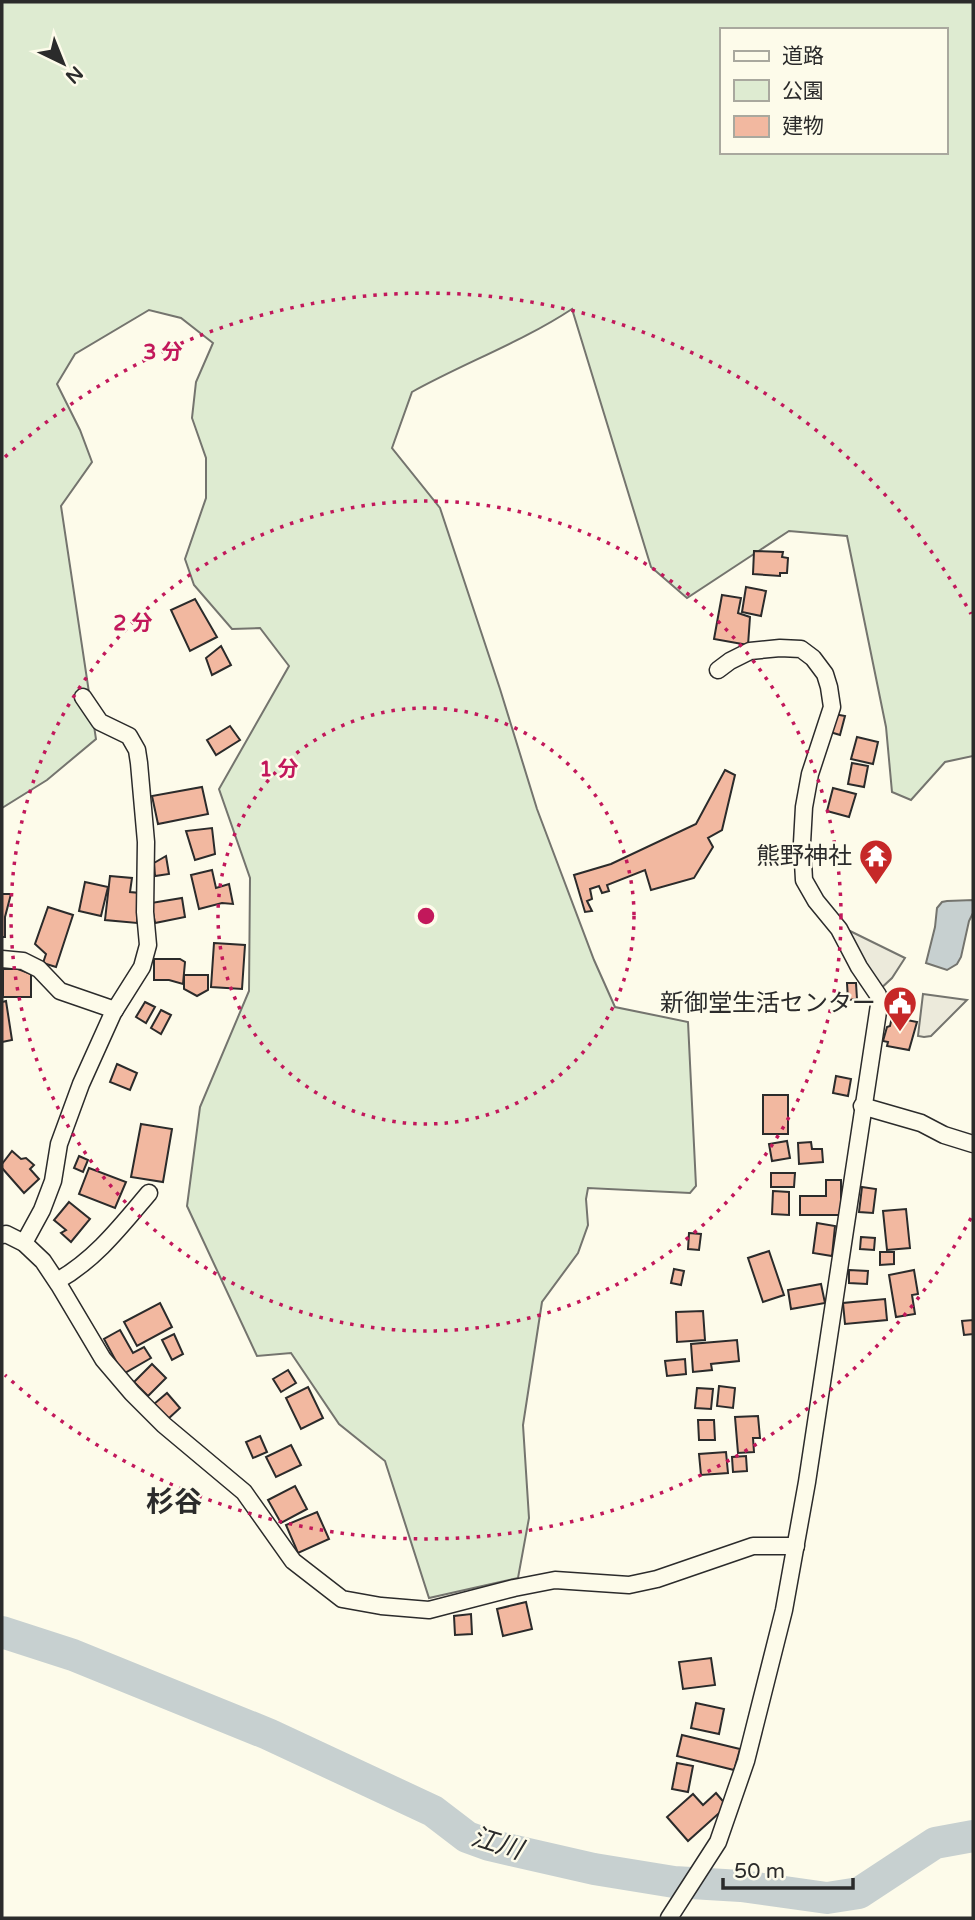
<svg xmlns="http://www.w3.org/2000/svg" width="975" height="1920" viewBox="0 0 975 1920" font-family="'Varela Round','Noto Sans JP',sans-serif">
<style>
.green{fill:#deebd1;stroke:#74746e;stroke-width:2;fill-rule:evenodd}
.parking{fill:#eceadb;stroke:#74746e;stroke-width:2}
.water{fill:#c7d0d0;stroke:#74746e;stroke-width:2}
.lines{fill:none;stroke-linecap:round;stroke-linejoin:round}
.river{stroke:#c7d0d0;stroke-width:32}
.building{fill:#f2b8a0;stroke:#2b2b2b;stroke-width:2}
.minor-casing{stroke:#2b2b2b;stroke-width:19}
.minor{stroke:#fdfbea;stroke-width:16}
.ring{fill:none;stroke:#c2185b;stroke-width:3.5;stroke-dasharray:3.5 7}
.labels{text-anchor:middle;stroke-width:5;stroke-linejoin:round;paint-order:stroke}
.poi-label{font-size:24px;fill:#2b2b2b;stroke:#fdfbea;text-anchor:end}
.water-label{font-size:26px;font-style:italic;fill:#2b2b2b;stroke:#fdfbea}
.quarter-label{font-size:28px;font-weight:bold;fill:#2b2b2b;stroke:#fdfbea}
.centre{fill:#c2185b;stroke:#fdfbea;stroke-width:3.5}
.ring-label{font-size:21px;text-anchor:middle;font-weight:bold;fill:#c2185b;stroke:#fdfbea;stroke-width:5;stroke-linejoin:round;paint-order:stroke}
</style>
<rect width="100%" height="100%" fill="#fdfbea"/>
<path class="green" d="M2,2h971v754l-28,6 -34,38 -19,-8 -6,-65 -39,-191 -58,-5 -102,67 -36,-31 -79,-258c-50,33 -108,54 -160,83l-20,56 48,60 60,181 37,120 57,151 21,47 73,15 8,164 -6,7 -102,-5 -2,11 2,26 -10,28 -36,49 -19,123 6,93 -11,60 -89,20 -44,-137 -46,-37 -48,-71 -34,3 -70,-150 13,-99 49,-116 1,-113 -31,-89 70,-123 -29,-38 -28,1 -38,-44 -9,-26 21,-61v-40l-14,-40 4,-36 17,-39 -32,-25 -32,-8 -74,44 -18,30 23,46 12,32 -31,44 35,233 -49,41 -45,28zM721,30h224v122h-224z"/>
<g class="parking">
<path d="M848,930l57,28 -13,20 -14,13z"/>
<path d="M923,994l44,6 -36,36 -7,1 -6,-1z"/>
</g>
<path class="water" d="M973,900v13l-4,8 -8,36 -4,7 -10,6 -21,-7 9,-36 2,-19 5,-6 5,-1z"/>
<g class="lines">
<path class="river" d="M2,1632l71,23 195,79 165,77 34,26 22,8 105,24 80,13 67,4 86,12 32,-5 76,-50 38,-7"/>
</g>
<g class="building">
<path d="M754,551l29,1 -1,5 6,1 -1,15h-7v3l-27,-2z"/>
<path d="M746,587l20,4 -5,25 -19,-4z"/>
<path d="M722,595l19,3 -3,15 12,4 -2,28 -34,-6z"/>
<path d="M195,599l22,38 -27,14 -19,-41z"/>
<path d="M221,646l10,19 -19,10 -6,-17z"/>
<path d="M834,714l11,2 -5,19 -10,-3z"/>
<path d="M230,726l10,14 -24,15 -9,-15z"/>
<path d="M857,737l21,5 -5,22 -22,-5z"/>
<path d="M852,763l16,3 -4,21 -16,-3z"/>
<path d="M725,770l10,5 -13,55 -14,8 5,9 -19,31 -43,12 -6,-20 -38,15 2,6 -7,2 -3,-7 -9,3 2,10 -5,2 5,10 -7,1 -11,-37 37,-11 85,-40z"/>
<path d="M202,787l6,27 -50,10 -6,-28z"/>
<path d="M833,788l23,6 -7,23 -22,-6z"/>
<path d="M212,828l3,26 -20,6 -9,-29z"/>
<path d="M166,856l3,18 -14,2 -1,-13z"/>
<path d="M212,870l4,18 13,-4 4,20 -11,-1 -23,6 -8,-34z"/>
<path d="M110,876l22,2 -2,14 10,1 -3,30 -32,-3z"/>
<path d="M85,882l23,5 -7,29 -22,-5z"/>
<path d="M2,894h9l-6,23v20h-3z"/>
<path d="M182,898l3,19 -30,6 -4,-20z"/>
<path d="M48,907l25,8 -17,52 -13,-4 3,-9 -11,-10z"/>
<path d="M214,943l31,2 -3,44 -31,-2z"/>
<path d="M154,959h26l5,3 -2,22 -14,-4h-15z"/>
<path d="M3,969h15l13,5v23h-28z"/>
<path d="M184,975h24v15l-11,6 -13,-7z"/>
<path d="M847,983h9l1,16 -9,1z"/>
<path d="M6,1001l6,39 -10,2v-40z"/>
<path d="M145,1002l10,5 -9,16 -10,-6z"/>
<path d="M161,1010l10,5 -10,19 -10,-6z"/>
<path d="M892,1017l25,5 -8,28 -22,-4 1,-4 -5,-1 4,-14 3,-1z"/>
<path d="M117,1064l20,9 -7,17 -20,-8z"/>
<path d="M836,1076l15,3 -3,17 -15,-3z"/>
<rect x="763" y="1095" width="25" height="39"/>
<path d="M141,1124l31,5 -9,53 -32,-5z"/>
<path d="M787,1141l3,17 -18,3 -3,-17z"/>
<path d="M811,1142l1,7h10l1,13 -24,2 -1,-21z"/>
<path d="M12,1151l9,8 5,-1 8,7 -4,4 9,10 -15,14 -22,-25v-4z"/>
<path d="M79,1156l9,4 -5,12 -9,-4z"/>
<path d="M89,1168l37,14 -11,26 -36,-14z"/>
<path d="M771,1173h24l-1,14h-23z"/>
<path d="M826,1180h15v35h-41v-19h26z"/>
<path d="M862,1187l14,2 -3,24 -14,-1z"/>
<path d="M773,1191l16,1v23l-17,-1z"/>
<path d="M69,1202l21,17 -19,23 -10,-9 5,-3 -12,-10z"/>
<path d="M906,1209l4,39 -23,2 -4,-39z"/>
<path d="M817,1223l18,3 -3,30 -19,-3z"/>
<path d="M689,1233l12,1 -2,16 -11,-1z"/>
<path d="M861,1237l14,1 -1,12 -14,-1z"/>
<path d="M769,1251l15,44 -21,7 -15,-44z"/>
<path d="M880,1252h14v12l-14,1z"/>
<path d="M674,1269l10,2 -3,14 -10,-2z"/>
<path d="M849,1270l19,1 -1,13 -18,-1z"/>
<path d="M914,1270l4,24 -6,1 3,19 -19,3 -7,-42z"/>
<path d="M821,1284l4,19 -34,6 -3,-19z"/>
<path d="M885,1299l2,21 -42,4 -2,-21z"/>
<path d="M160,1303l12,24 -35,19 -13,-24z"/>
<path d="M703,1311l2,29 -28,2 -1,-30z"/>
<path d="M973,1320v14l-9,1 -2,-14z"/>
<path d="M120,1330l13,23 11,-6 7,11 -28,16 -19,-35z"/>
<path d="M174,1334l9,20 -11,6 -10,-20z"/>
<path d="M737,1340l2,21 -28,3 1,6 -19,2 -2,-28z"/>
<path d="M685,1359l1,15 -19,2 -2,-15z"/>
<path d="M152,1364l14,14 -18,18 -14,-14z"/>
<path d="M288,1370l8,13 -15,9 -8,-13z"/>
<path d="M719,1386l16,2 -2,20 -16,-2z"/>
<path d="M308,1387l15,31 -22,11 -15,-31z"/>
<path d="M697,1388l16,1 -2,20 -16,-1z"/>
<path d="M167,1393l13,15 -12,11 -14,-15z"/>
<path d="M758,1416l2,22h-7l1,14 -16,1 -3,-36z"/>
<path d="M698,1420h16l1,20h-16z"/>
<path d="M260,1436l7,16 -14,6 -7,-16z"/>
<path d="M291,1445l10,20 -25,12 -10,-20z"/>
<path d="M726,1452l2,21 -27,2 -2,-21z"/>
<path d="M746,1456l1,15 -14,1 -1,-15z"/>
<path d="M295,1486l12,23 -26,14 -13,-23z"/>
<path d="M317,1512l12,27 -31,14 -12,-28z"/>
<path d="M526,1602l6,27 -29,7 -6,-27z"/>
<path d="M471,1614l1,20 -17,1 -1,-19z"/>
<path d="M711,1658l4,27 -32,4 -4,-27z"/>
<path d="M696,1703l28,6 -5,25 -28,-6z"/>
<path d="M682,1735l58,14 -6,21 -57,-14z"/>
<path d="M677,1763l16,3 -5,26 -16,-3z"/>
<path d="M716,1793l11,13 -39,35 -21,-24 26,-23 10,11z"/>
</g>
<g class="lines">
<g class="minor-casing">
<g id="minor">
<path d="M2,959l21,2 16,8 21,22 55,19"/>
<path d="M862,1106l59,17 23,12 29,9"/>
<path d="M2,1235l4,-1 18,9 19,18 16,24 44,74 29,34 32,32 80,67 49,69 49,38 39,7 48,4 85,-22 41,-8 74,5 28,-6 96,-33h43"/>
<path d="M24,1243l18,-33 11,-29 6,-37 22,-60 32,-71 29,-46 6,-22 -3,-33 1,-70 -7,-79 -2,-13 -8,-14 -29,-14 -17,-25"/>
<path d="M57,1281c38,-21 64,-55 92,-88"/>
<path d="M669,1918l49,-76 28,-81 38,-151 23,-128 72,-477 -1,-10 -19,-28 -20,-38 -23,-28 -12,-21 -2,-37 2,-36 6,-33 22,-67 -3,-20 -4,-13 -12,-16 -12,-9 -21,-1 -30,3 -20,10 -12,9"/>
</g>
</g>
<use href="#minor" class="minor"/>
</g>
<g class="ring">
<circle cx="426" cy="916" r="208"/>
<circle cx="426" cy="916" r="415"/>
<path d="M971 1218A623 623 0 0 1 5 1375M5 457A623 623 0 0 1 971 614"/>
</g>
<defs>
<g id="temple-pin" transform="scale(1.75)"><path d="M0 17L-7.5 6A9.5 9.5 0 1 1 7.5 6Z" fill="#c62828" stroke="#fdfbea"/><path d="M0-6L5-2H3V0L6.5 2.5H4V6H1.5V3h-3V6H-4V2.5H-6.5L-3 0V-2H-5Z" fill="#fff"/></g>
<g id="civic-pin" transform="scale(1.75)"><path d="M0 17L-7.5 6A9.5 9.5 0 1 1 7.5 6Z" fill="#c62828" stroke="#fdfbea"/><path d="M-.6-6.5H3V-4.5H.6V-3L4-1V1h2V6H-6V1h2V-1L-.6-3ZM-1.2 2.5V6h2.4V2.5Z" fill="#fff"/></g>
</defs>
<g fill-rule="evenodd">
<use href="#temple-pin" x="876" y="856"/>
<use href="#civic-pin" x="900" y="1003"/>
</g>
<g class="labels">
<g class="poi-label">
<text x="852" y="864">熊野神社</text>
<text x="876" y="1011">新御堂生活センター</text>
</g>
<g class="water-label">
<text transform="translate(497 1843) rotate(17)" y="9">江川</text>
</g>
<g class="quarter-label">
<text x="174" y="1511">杉谷</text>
</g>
</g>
<circle cx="426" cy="916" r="10" class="centre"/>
<g class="ring-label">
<text x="163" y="359">3 分</text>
<text x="133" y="630">2 分</text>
<text x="279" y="776">1 分</text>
</g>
<rect width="975" height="1920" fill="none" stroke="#2b2b2b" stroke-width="7"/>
<rect x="720" y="28" width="228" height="126" fill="#fdfbea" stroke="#a9a89e" stroke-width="2"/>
<rect x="734" y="51" width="35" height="10" fill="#fdfbea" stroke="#a9a89e" stroke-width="2"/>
<text x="782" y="63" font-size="21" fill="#2b2b2b">道路</text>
<rect x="734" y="80" width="35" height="21" fill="#deebd1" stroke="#a9a89e" stroke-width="2"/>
<text x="782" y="98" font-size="21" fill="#2b2b2b">公園</text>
<rect x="734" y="116" width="35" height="21" fill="#f2b8a0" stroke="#a9a89e" stroke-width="2"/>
<text x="782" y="133" font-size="21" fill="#2b2b2b">建物</text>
<g transform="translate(63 63) rotate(137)" stroke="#fdfbea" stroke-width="5" paint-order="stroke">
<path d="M0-5L12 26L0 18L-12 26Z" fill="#2b2b2b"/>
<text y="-10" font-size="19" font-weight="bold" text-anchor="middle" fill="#2b2b2b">N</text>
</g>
<path d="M723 1878v10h130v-10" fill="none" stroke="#2b2b2b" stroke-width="3.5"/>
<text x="734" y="1878" font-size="21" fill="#2b2b2b" stroke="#fdfbea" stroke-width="5" paint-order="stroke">50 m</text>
</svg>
